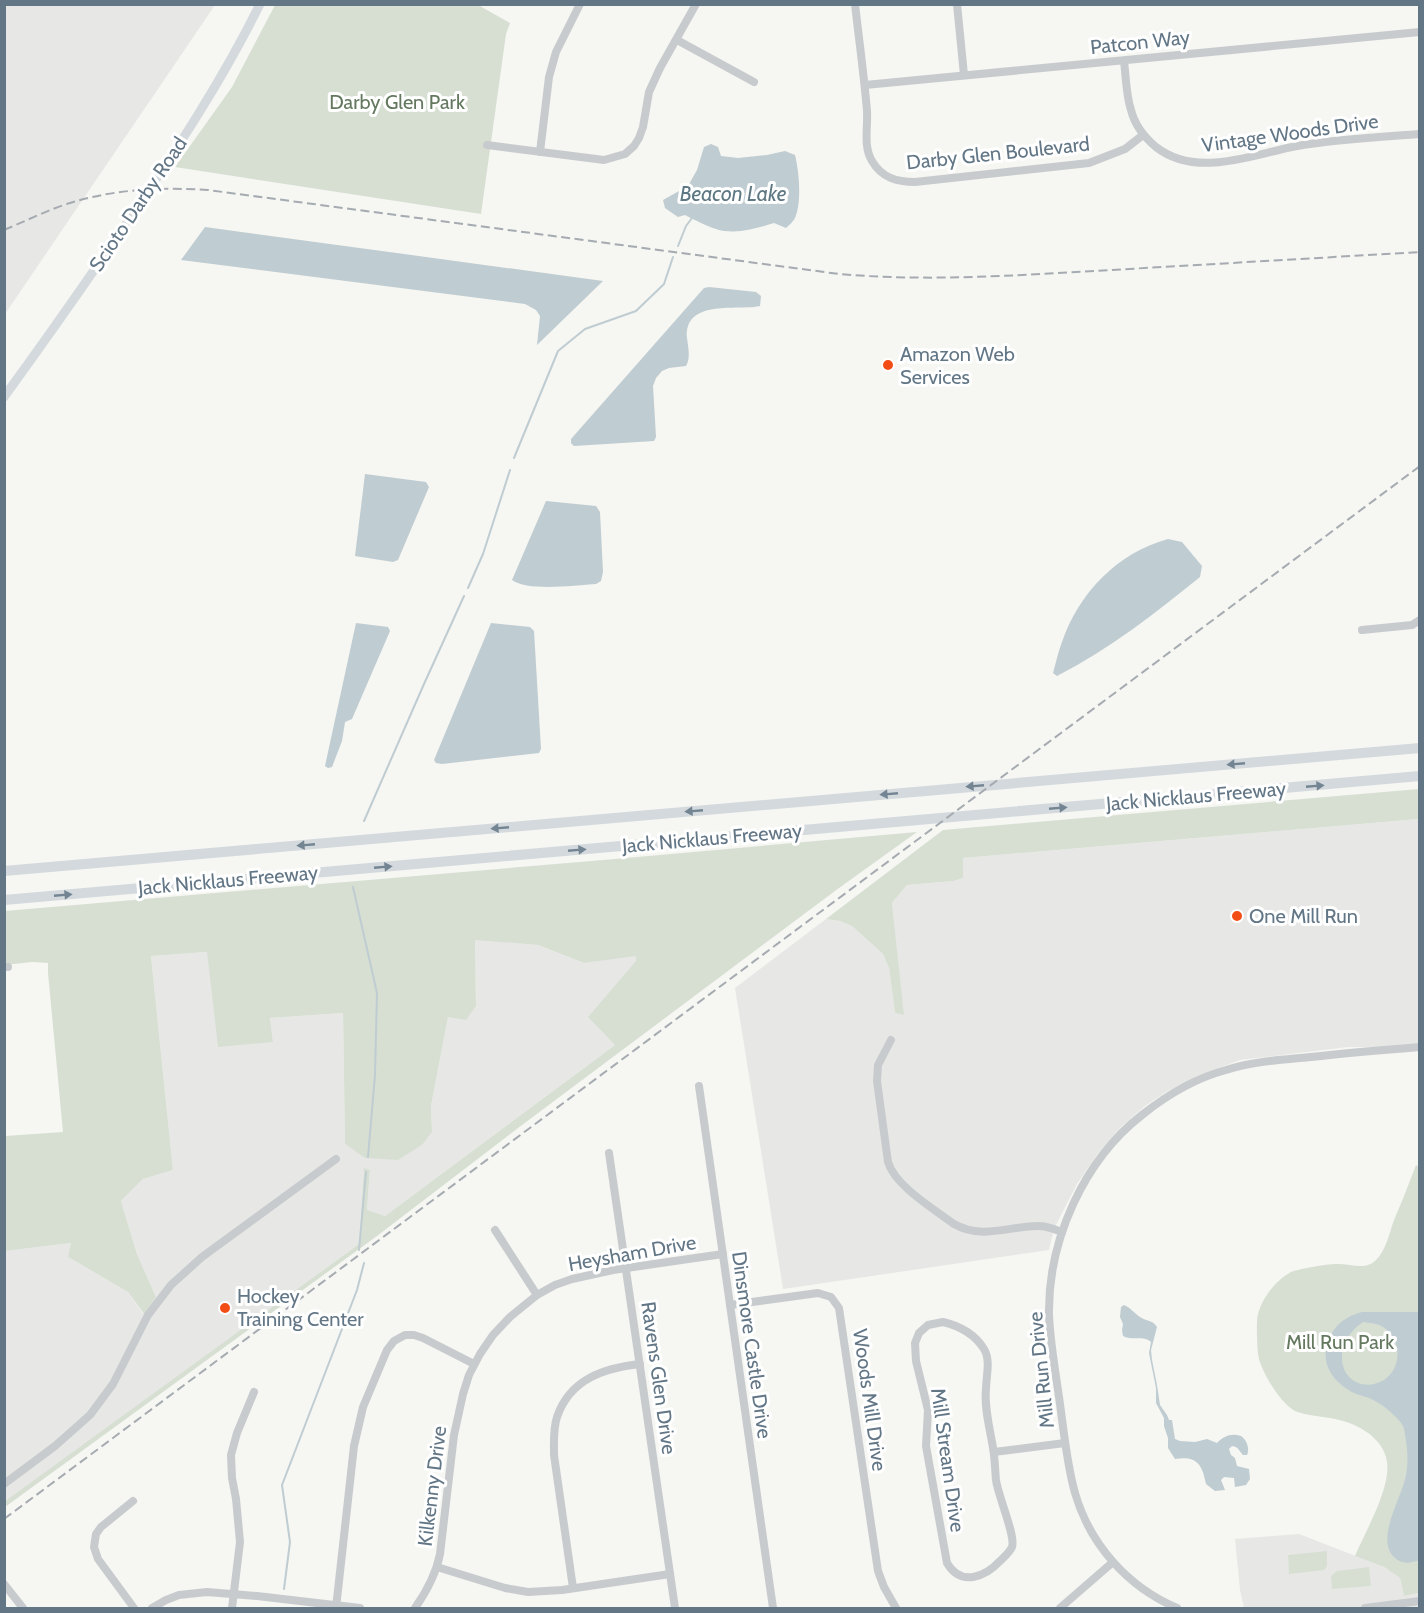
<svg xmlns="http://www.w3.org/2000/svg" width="1424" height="1613" viewBox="0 0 1424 1613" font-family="Cabin,sans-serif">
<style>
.built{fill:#e7e8e6}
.green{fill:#d7dfd3}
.water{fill:#bfccd1;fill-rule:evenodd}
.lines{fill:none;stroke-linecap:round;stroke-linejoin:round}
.stream{stroke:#bfccd1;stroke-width:2}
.minor{stroke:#c8cbce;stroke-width:8}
.major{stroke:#d3d9dd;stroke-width:9}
.highway{stroke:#d3d9dd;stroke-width:10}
.rail{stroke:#a5abb1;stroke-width:2;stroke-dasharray:9 4.5;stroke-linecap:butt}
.oneway{fill:#738593}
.poi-dot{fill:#f34d16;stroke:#fff;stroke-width:2}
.labels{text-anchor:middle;stroke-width:6;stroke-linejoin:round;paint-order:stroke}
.street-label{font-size:20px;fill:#627686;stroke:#fff}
.park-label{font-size:20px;fill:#63785e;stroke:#fff}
.poi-label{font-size:20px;fill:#627686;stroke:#fff;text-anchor:start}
.water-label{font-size:21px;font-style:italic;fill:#5e7883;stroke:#fff}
</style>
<rect width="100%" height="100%" fill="#f6f6f2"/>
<g class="built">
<path d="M4,5h211l-210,309h-1z"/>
<path d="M1419,819v228h-71l-108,13 -42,16 -32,16 -21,14 -24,21 -23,26 -21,31 -16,31 -7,14 -5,21 -266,39 -48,-301 91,-69 14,2 12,5 31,28 6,14 6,45 8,1 -11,-111 15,-18 47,-4 9,-3v-20z"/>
<path d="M475,939l63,6 46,18 52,-8v6l-21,84 -230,171 -18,-5 3,-41 -6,-1 -5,75 -354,258 -1,-251 68,-8 -4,14 60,35 15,22 13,-17 -19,-43 -16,-53 22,-22 30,-9 -22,-214 56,-4 66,90 -3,-24 73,-5 2,131 9,6 78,-18 -1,-26 17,-89 28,-11z"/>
<path d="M1299,1534l85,33 16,11 4,18 15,-3v15h-175l-4,-18 -5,-51z"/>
</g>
<g class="green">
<path d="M275,5h203l32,18 -4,11 -25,180 -306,-47 57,-80z"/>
<path d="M1419,789v30l-456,39v20l-9,3 -47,4 -15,18 12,112 -9,-2 -6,-45 -6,-14 -31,-28 -12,-5 -14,-2 117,-89z"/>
<path d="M917,832l-78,56 -321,240 -141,108 -372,271 -1,-5 355,-258 5,-76 6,2 -3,40 18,6 230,-171 -27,-28 48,-56v-5l-52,7 -46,-18 -63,-5 1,66 -10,14 -18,-3 -17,89 1,26 -10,13 -24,15 -33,-2 -20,-14 -2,-131 -73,5 3,24 -55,5 -11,-95 -56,4 22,214 -30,9 -22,22 16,53 19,43 -12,17 -16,-22 -60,-35 3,-14 -66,8v-115l58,-4 -15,-159v-10l-16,-1 -27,3v-54l610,-52z"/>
<path d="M1416,1165l3,2v426l-15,3 -4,-18 -16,-11 -29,-11c10,-24 36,-68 32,-94 -3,-24 -30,-39 -52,-43 -14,-3 -27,-3 -40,-8 -14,-7 -32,-37 -36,-52 -2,-7 -3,-38 -1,-45 4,-16 18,-34 33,-42 7,-3 36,-8 45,-8 13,-1 28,7 39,-3 11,-10 14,-27 19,-41 8,-18 15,-37 22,-55z"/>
<path d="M1327,1551v15l-3,4 -35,4 -1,-19z"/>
<path d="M1369,1567l2,19 -39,3 -1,-13 6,-5z"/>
</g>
<g class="water">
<path d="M711,144l7,3 3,9 17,2 29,-3 18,-4 10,4c4,16 7,47 0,63 -2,4 -6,7 -9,10l-12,-5c-19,6 -39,12 -58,6 -10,-3 -21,-9 -31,-14l-7,2 -13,-9 -2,-8 25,-14 9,-16 7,-23z"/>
<path d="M205,227l398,54 -66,64 3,-29 -4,-6 -11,-6 -344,-44z"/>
<path d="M709,287l47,5 5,4 -1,10 -6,1c-25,2 -70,-5 -67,31 1,9 4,20 -1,28l-17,2 -7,3 -6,7 -3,8 3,51 -2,4 -80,5 -3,-3v-4l133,-151z"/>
<path d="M365,474l61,8 3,5 -31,73 -5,2 -38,-6z"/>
<path d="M546,501l50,5 4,6 3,60 -2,9 -5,3c-20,1 -68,8 -84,-4z"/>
<path d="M1168,539l14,3 20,24 -2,11c-46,37 -90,72 -143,99l-4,-3c3,-10 5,-21 9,-31 17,-49 55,-89 106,-103z"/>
<path d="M356,623l32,4 2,4 -38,88 -7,3 -3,19 -10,26 -4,1 -3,-2z"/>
<path d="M491,623l39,4 4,4 7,118 -2,4 -97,11 -6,-1 -2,-3z"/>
<path d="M1124,1305c7,3 10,8 16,12 7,5 12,2 17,10l-6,23 1,10 5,25 3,20 7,10 2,5h3l3,19 5,2 15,1 12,-3 10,4c7,-7 14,-10 24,-7 6,4 9,13 6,19h-4c-4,-4 -4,-8 -11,-9l-3,3 2,6 4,3 2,8 12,3 1,10 -4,6 -11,2 -1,-9 -10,-1 -3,3 4,10 -10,1 -9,-7c-4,-21 -10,-28 -31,-25l-7,-11v-10l-4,-12v-8l-8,-15v-15l-7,-35 2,-11c-7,-7 -19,-1 -28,-6l-1,-6 1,-6 -3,-7 1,-10z"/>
<path d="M1362,1312h57l1,248c-9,3 -18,5 -26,-3 -19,-19 8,-59 12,-82 3,-15 1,-31 -2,-46 -1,-5 -4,-7 -7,-11 -6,-6 -14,-13 -22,-17 -6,-4 -14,-5 -21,-8 -21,-11 -34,-29 -26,-52 6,-16 18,-25 34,-29zM1363,1322c6,1 13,1 18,4 21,10 22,42 3,54 -20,12 -43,0 -42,-24 0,-13 10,-27 21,-34z"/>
</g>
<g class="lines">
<g class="stream">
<path d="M678,246l8,-20 6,-8"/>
<path d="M514,458l44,-107 27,-22 51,-18 28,-27 9,-27"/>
<path d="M468,588l15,-34 27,-84"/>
<path d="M364,821l60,-137 40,-88"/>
<path d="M353,887l24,106 -2,82 -7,82"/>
<path d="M359,1250l7,-78"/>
<path d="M284,1589l6,-47 -8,-57 75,-195 7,-27"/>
</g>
<g class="minor">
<path d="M855,4c4,36 9,71 12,107 1,17 -4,35 5,50 10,17 25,21 43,21l174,-19 36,-14 18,-14"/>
<path d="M957,4l7,71"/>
<path d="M677,40l77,42"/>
<path d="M1124,61c2,16 2,34 7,49 4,16 13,27 25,37 41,32 97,7 141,-1 40,-7 82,-9 123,-12"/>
<path d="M865,85l555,-53"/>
<path d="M487,145l117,15 21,-6 9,-8 5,-8 4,-11 6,-35 11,-24 36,-64"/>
<path d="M540,152l9,-75 7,-25 24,-48"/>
<path d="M1362,630l50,-5 8,-5"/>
<path d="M4,967h4"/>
<path d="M891,1040l-13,25 -1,16 11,81c7,24 46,47 66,62 28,16 55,2 84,2 9,0 16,3 24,6"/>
<path d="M699,1086l74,522"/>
<path d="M609,1153l66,455"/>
<path d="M495,1230l42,65"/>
<path d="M730,1305l88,-12 13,4 8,11 39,263 6,16 12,21"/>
<path d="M943,1322c17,4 31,11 41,27 7,11 2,28 2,40 -2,19 4,40 7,59 2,11 2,22 3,32 2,16 20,56 16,67 -2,5 -8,10 -12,14 -15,16 -39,26 -53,2l-21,-117 2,-36 -12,-49 -1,-18 4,-10 9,-8z"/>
<path d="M994,1452l71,-9"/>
<path d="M4,1484l51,-38 35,-31 23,-31 35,-69 23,-30 31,-28 134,-98"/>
<path d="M133,1501l-32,26 -5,7 -2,13 4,12 36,49"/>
<path d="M437,1567l68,21 23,4 34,-2 108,-16"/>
<path d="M4,1584l19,24"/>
<path d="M573,1588l-19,-133c0,-13 -1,-26 3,-38 13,-38 47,-49 83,-53"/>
<path d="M152,1608l14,-8 13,-5 28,-3 50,4 103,12"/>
<path d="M232,1608l8,-66 -4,-43 -4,-21 -1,-23 6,-22 17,-41"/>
<path d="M336,1608l18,-162 9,-39 24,-57 7,-9 11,-6h9l9,3 51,26"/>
<path d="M415,1608c12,-17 21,-34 25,-54l14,-119 9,-41 6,-19 11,-21 13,-19 17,-18 27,-22 18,-10 17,-6 41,-9 110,-16"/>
<path d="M1060,1608l53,-46"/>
<path d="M1177,1608c-49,-21 -87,-63 -102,-115 -8,-28 -11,-60 -15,-89 -4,-30 -10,-60 -11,-90 -1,-74 35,-154 93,-199 25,-20 54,-37 84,-45 28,-9 56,-10 85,-13 36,-4 72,-7 109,-10"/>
<path d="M1365,1608l55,-7"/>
</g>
<path class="major" d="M4,397c43,-59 85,-119 126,-179 47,-69 93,-139 130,-214"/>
<g class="highway">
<path d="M4,871l1416,-123"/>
<path d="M4,900l1416,-124"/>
</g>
<g class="rail">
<path d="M4,230c22,-9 43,-20 66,-27 45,-14 91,-16 138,-13l631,84c91,8 182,1 272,-4 103,-6 206,-12 309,-18"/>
<path d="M4,1519l1416,-1053"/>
</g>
</g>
<defs><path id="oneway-solid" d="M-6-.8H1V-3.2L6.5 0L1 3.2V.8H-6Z" transform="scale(1.5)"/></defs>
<g class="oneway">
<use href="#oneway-solid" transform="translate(1236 764) rotate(175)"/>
<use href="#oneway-solid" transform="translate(975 786) rotate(175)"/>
<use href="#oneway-solid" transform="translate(1315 786) rotate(-5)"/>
<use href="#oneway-solid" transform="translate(889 794) rotate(175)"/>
<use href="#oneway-solid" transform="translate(1058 808) rotate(-5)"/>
<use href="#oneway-solid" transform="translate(694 811) rotate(175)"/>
<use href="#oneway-solid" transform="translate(500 828) rotate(175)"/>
<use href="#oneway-solid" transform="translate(306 845) rotate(175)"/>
<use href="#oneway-solid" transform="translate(577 850) rotate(-5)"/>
<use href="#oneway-solid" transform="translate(383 867) rotate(-5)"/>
<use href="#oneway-solid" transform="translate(63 895) rotate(-5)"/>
</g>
<g class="poi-dot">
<circle cx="888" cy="365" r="6"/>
<circle cx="1237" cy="916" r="6"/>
<circle cx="225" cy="1308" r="6"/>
</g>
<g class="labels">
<g class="street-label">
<text transform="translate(1140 42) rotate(-6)" y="7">Patcon Way</text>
<text transform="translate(1290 133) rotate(-8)" y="7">Vintage Woods Drive</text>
<text transform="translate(998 153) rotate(-6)" y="7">Darby Glen Boulevard</text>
<text transform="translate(138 204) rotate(-56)" y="7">Scioto Darby Road</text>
<text transform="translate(1196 796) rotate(-5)" y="7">Jack Nicklaus Freeway</text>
<text transform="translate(712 838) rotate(-5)" y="7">Jack Nicklaus Freeway</text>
<text transform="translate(228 880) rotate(-5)" y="7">Jack Nicklaus Freeway</text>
<text transform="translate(632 1253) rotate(-10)" y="7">Heysham Drive</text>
<text transform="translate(752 1345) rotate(82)" y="7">Dinsmore Castle Drive</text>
<text transform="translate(1041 1370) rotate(-96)" y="7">Mill Run Drive</text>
<text transform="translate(659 1378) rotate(82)" y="7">Ravens Glen Drive</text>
<text transform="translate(870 1400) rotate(82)" y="7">Woods Mill Drive</text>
<text transform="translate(948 1460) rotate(82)" y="7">Mill Stream Drive</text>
<text transform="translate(432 1486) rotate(-83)" y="7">Kilkenny Drive</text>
</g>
<g class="park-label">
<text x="397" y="109">Darby Glen Park</text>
<text x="1340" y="1349">Mill Run Park</text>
</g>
<g class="poi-label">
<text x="900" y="361">Amazon Web<tspan x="900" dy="23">Services</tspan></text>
<text x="1249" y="923">One Mill Run</text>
<text x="237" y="1303">Hockey<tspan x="237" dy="23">Training Center</tspan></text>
</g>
<g class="water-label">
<text x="733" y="201">Beacon Lake</text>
</g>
</g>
<rect width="1424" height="1613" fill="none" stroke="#627686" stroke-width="12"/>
</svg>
